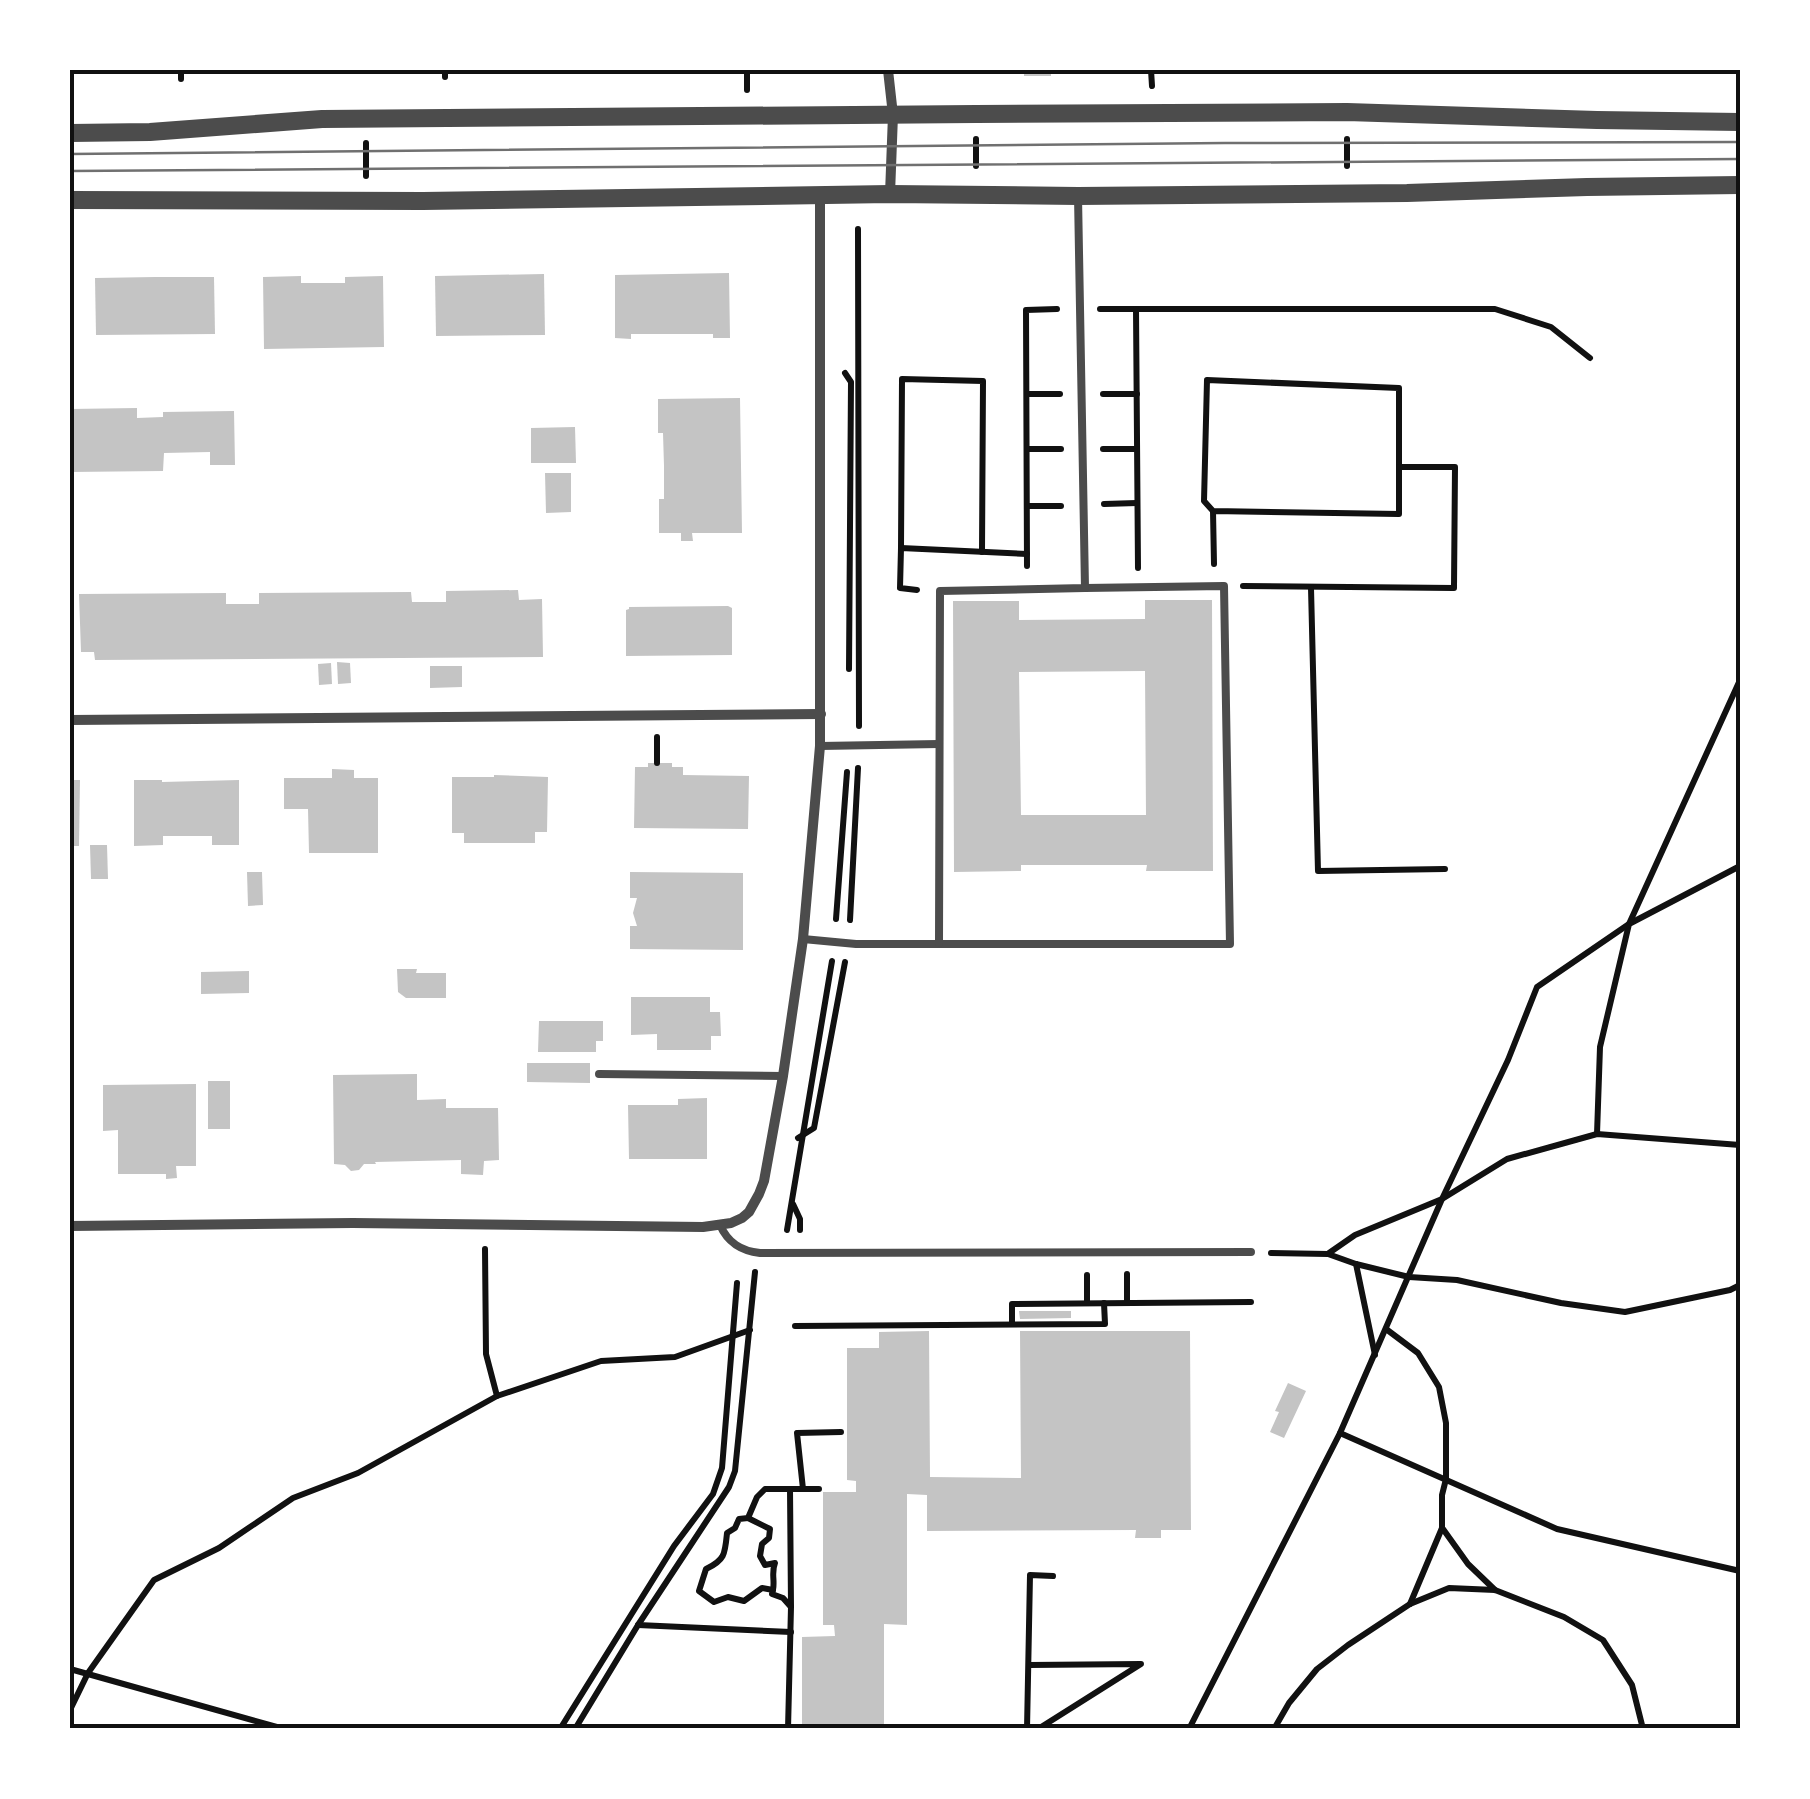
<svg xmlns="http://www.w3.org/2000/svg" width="1810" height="1799" viewBox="0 0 1810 1799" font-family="Merriweather,serif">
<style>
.building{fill:#c4c4c4;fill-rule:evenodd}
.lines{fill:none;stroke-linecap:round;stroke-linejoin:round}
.path{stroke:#111;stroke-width:6}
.service{stroke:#4c4c4c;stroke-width:8}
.minor{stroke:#4c4c4c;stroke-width:10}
.tertiary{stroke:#4c4c4c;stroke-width:18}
.tram{stroke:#707070;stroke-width:2.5}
.neatline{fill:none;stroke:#111;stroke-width:4}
</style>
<rect width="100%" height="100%" fill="#fff"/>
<g class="building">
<rect x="1024" y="70" width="27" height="6"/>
<path d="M729,273l1,65h-17v-4h-82v5l-16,-1v-63z"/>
<path d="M544,274l1,61 -109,1 -1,-60z"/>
<path d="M301,276v7h44v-6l38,-1 1,71 -120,2 -1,-72z"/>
<path d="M155,277h59l1,57 -119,1 -1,-57z"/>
<path d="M740,398l2,135h-50l1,8h-12v-8h-22v-34h5v-33l-1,-33h-5v-34z"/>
<path d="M137,408v10l26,-1v-5l71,-1 1,54h-25v-13l-46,1 -1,18 -93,1v-63z"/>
<path d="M575,427l1,36h-45v-35z"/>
<path d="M545,473h26v39l-25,1z"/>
<path d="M518,590l1,10 23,-1 1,58 -448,3 -1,-8h-13l-2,-58 147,-1v11h33v-11l152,-1 1,10h34v-11z"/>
<path d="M1145,600h67l1,271h-67l1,-6h-126v6l-67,1 -1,-271h66v19l126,-1zM1145,671l1,144h-125l-2,-143z"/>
<path d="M728,606l4,2v47l-106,1v-46l3,-1v-2z"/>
<path d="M337,662l13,1 1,20 -13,1z"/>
<path d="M331,663l1,21 -13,1 -1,-21z"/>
<path d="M430,666h32v21l-32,1z"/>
<path d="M648,763h24v4h11v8l66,1 -1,53 -114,-1 1,-61h13z"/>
<path d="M332,769l22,1v8h24v75h-69l-1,-44h-24v-31h48z"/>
<path d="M494,775l54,2 -1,55h-12v11h-71v-10h-12v-56h42z"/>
<path d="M70,780h10l-1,66h-9z"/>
<path d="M134,780h28v2l77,-2v65h-27v-9h-49v9l-29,1z"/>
<path d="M90,845h17l1,34h-17z"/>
<path d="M247,872h15l1,33 -15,1z"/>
<path d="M630,872l113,1v77l-113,-1v-23h7l-4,-13 4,-15h-7z"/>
<path d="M397,969h20l-1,4h30v25h-40l-8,-6z"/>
<path d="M249,971v22l-48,1v-22z"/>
<path d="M631,997h79v15h10l1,24h-10v14h-54v-16l-26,1z"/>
<path d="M539,1021h64v20h-7v11h-58z"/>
<path d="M527,1063h63v20l-63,-1z"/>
<path d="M417,1074v26l29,-1v9h52l1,52 -15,1 -1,14 -22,-1v-14l-86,2 1,2h-12l-5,6 -8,1 -6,-6 -11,-1 -1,-89z"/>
<rect x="208" y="1081" width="22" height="48"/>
<path d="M196,1084v82h-20l1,12 -11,1v-5h-48v-44l-15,1v-46z"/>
<path d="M707,1098v61h-78l-1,-54h50v-6z"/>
<path d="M1019,1311h52v7l-51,1z"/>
<path d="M929,1331l1,146 91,1 -1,-147h170l1,199h-30v8h-26l1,-8 -209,1v-36l-20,-1v131l-23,-1v105h-82v-92l33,-1 -1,-11h-11v-133h33v-11l-9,-1v-132h32v-16z"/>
<path d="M1288,1383l18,8 -22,47 -14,-6 9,-20 -4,-1z"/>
</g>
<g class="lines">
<g class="path">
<path d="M181,70v9"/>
<path d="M445,70v7"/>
<path d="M1151,70l1,16"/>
<path d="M747,71v19"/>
<path d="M976,139v27"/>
<path d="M1347,139v27"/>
<path d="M366,143v33"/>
<path d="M858,229l1,497"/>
<path d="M1100,309h395l56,18 39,31"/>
<path d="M1136,309l2,259"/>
<path d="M845,373l6,9 -2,287"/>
<path d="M1027,394h33"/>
<path d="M1103,394h34"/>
<path d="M1027,449h34"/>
<path d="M1103,449h34"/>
<path d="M1104,504l33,-1"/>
<path d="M1027,506h34"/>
<path d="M1213,511l186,3v-126l-192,-8 -3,121 9,10 1,53"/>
<path d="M901,548l1,-169 81,2 -1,171"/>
<path d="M1027,566l-1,-256 31,-1"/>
<path d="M1243,586l211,2 1,-121h-56"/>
<path d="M1311,588l7,283 127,-2"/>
<path d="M917,590l-17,-2 1,-40 126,6"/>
<path d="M657,763v-26"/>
<path d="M836,919l11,-147"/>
<path d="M850,920l8,-152"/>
<path d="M1597,1134l3,-87 29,-123 111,-58"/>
<path d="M798,1138l16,-10 31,-166"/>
<path d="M793,1204l7,15v11"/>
<path d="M787,1230l45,-269"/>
<path d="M485,1249l1,105 11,42"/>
<path d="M1271,1253l57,1 28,10 53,13 48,3 104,23 64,9 105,-22 10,-5"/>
<path d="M1329,1253l26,-18 87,-36 65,-40 90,-25 143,11"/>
<path d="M1356,1264l19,91"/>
<path d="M1087,1275v28"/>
<path d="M1127,1303v-29"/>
<path d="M1012,1324v-20l239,-2"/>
<path d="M795,1326l310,-2 -1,-21"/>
<path d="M1386,1329l32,24 21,34 7,36v56l-4,16v33l-32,76"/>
<path d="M1340,1433l217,96 183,42"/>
<path d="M790,1489l1,117"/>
<path d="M803,1489l-6,-56 44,-1"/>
<path d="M748,1518l22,11 -1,9 -7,6 -2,12 5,9 10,-2c-4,10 0,17 -2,27"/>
<path d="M1443,1529l25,35 27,26"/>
<path d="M638,1625l153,7"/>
<path d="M1029,1665l112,-1 -103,65"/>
<path d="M70,1669l214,60"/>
<path d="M70,1710l18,-37 66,-93 65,-32 74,-50 65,-25 139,-77 104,-35 74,-4 75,-27"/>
<path d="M560,1729l114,-183 39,-52 9,-26 15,-185"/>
<path d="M575,1729l63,-104 91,-138 6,-16 20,-199"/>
<path d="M788,1729l3,-122 -8,-9 -11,-4 1,-4 -11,-2 -18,13 -16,-4 -14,5 -15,-11 7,-22c19,-9 19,-15 21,-36l8,-5 4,-9 9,-1 9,-21 8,-8h54"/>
<path d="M1027,1729l3,-154 23,1"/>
<path d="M1189,1729l151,-296 102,-234 66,-139 29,-73 92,-63 111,-244"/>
<path d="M1274,1729l15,-26 28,-34 31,-24 62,-41 39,-16 46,2 69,27 39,23 29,45 11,44"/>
</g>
<g class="service">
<path d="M820,746l119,-2"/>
<path d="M803,939l53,5h374l-6,-358 -139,2"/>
<path d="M939,943l1,-352 145,-3 -7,-392"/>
<path d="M599,1074l184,2"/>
<path d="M720,1225c8,18 21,26 40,28l491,-1"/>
</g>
<g class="minor">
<path d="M888,70l5,45 -3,79"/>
<path d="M70,720l751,-6"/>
<path d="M70,1226l283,-3 350,4 28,-4 11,-5 7,-6 10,-18 5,-13 19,-105 20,-137 17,-193v-550"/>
</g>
<g class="tertiary">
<path d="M70,133l80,-1 172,-13 654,-5 371,-2 250,8 143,2"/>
<path d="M70,200l353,1 467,-7 188,2 329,-3 180,-6 153,-2"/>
</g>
<g class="tram">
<path d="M70,154l1155,-11 515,-1"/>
<path d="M70,171l1670,-12"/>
</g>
</g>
<rect width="1810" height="1799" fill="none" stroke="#ffffff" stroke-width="145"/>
<rect x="72" y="72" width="1666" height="1654" class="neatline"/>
</svg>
